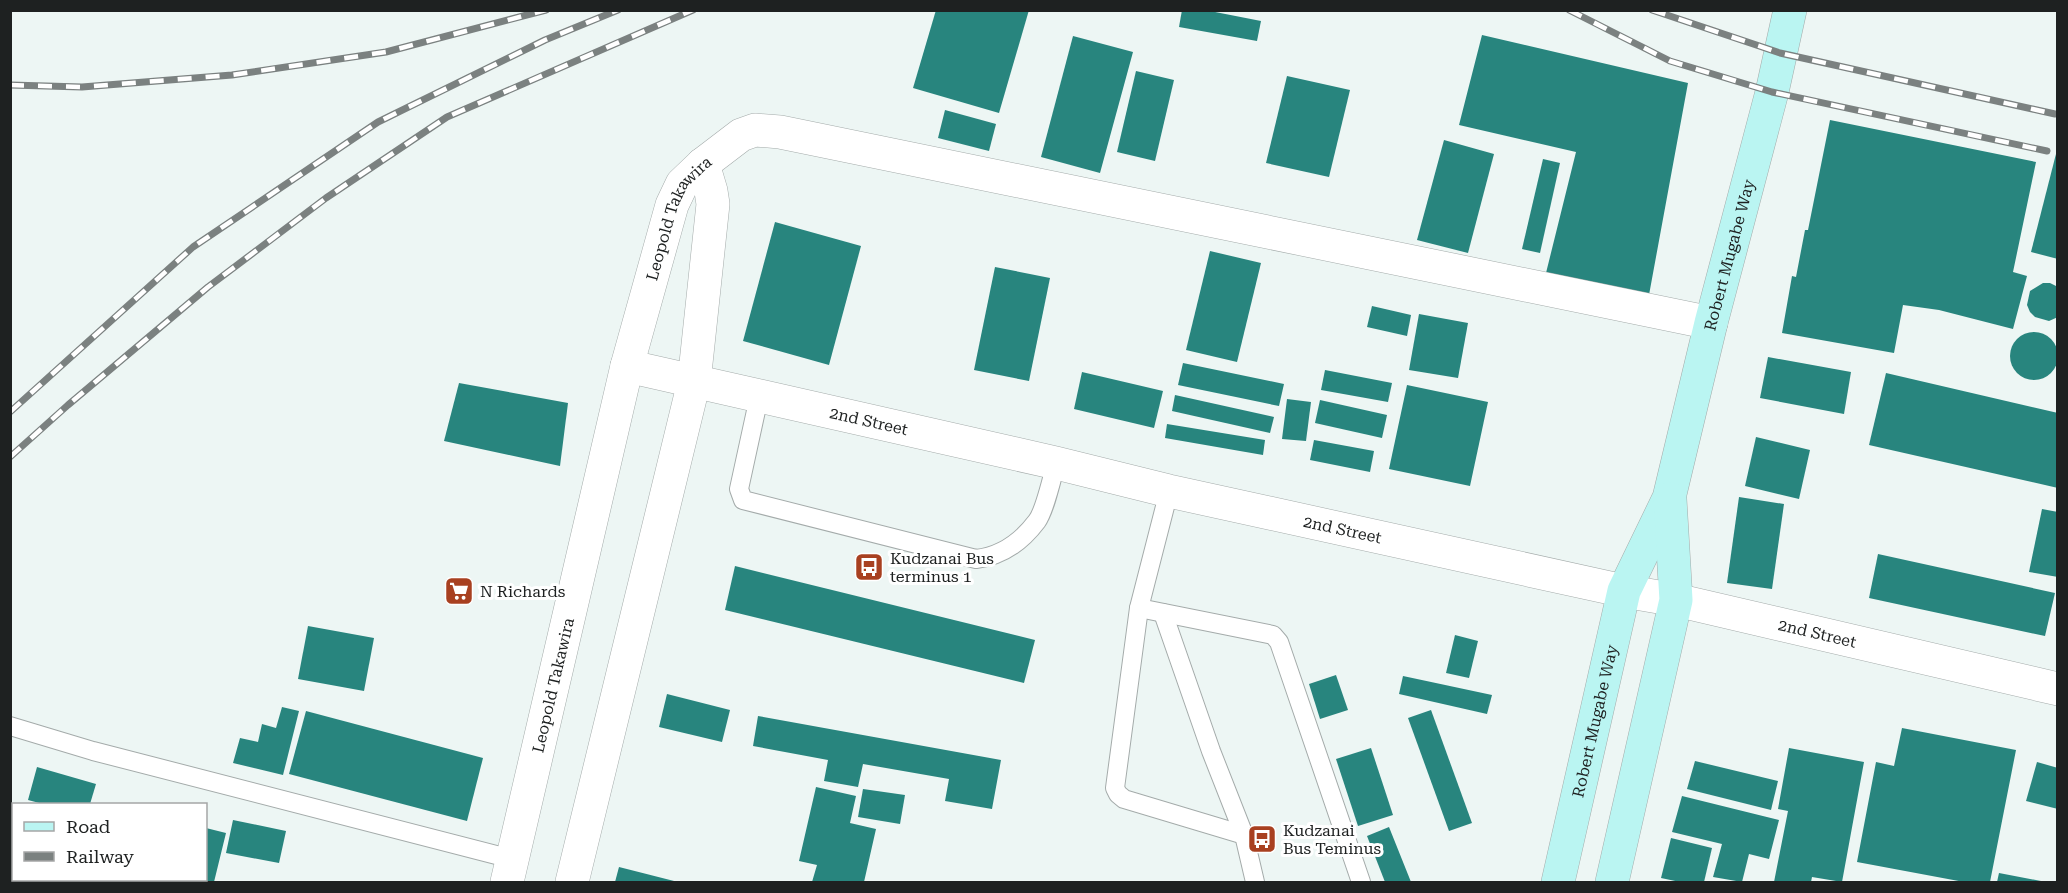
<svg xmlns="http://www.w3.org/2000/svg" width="2068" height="893" viewBox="0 0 2068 893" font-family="'Roboto Serif',serif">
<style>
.building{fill:#28857e}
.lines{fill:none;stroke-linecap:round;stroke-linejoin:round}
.lane-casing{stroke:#a4abaa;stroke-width:20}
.street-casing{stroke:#a4abaa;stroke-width:34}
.secondary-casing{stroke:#a4abaa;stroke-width:34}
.lane{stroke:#fff;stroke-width:18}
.street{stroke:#fff;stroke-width:33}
.secondary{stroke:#baf5f2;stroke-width:33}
.rail-casing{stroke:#7b8180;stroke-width:7}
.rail{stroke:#fff;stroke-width:4.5;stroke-dasharray:14;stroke-linecap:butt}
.labels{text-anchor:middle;stroke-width:6;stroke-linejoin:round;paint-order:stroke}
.street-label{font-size:16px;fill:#1e2121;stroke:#fff}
.poi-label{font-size:16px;fill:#1e2121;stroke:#fff;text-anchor:start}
</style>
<rect width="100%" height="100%" fill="#edf6f4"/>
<g class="building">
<path d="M936,10h93l-30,103 -86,-25z"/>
<path d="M1182,10h23l56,11 -4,20 -78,-14z"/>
<path d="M1482,35l206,48 -39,212 -103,-22 30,-121 -117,-27z"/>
<path d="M1073,36l60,16 -33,121 -59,-16z"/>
<path d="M1136,71l38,9 -19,81 -38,-9z"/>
<path d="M1287,76l63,14 -21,87 -63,-14z"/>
<path d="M945,110l51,14 -7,27 -51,-13z"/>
<path d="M1830,120l206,42 -23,110 14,4 -14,53 -74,-19 -36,-5 -9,48 -112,-20 10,-57 4,1 9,-47h3z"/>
<path d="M1444,140l50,14 -26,99 -51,-13z"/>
<path d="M2057,150h1v109l-27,-7z"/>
<path d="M1543,159l17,4 -20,90 -18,-4z"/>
<path d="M775,222l86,24 -32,119 -86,-24z"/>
<path d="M1210,251l51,12 -24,99 -51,-12z"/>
<path d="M995,267l55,11 -21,103 -55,-11z"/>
<path d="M2043,283h7l8,4v30l-9,4 -14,-4 -5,-5 -3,-7 3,-14z"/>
<path d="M1372,306l39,9 -4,21 -40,-9z"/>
<path d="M1419,314l49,9 -10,55 -49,-8z"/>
<circle cx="2034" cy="356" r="24"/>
<path d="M1768,357l83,15 -7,42 -84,-16z"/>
<path d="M1183,363l101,21 -5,22 -101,-21z"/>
<path d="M1325,370l67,13 -4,19 -67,-12z"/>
<path d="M1082,372l81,19 -9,37 -80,-19z"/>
<path d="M1886,373l172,40v75l-189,-43z"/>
<path d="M459,383l109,20 -8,63 -116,-25z"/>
<path d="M1407,385l81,17 -18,84 -81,-17z"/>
<path d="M1175,395l99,22 -4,16 -98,-22z"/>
<path d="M1287,399l24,3 -5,39 -24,-2z"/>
<path d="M1320,400l67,15 -5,23 -67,-15z"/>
<path d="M1167,424l98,16 -2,15 -98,-17z"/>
<path d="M1756,437l54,13 -11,49 -54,-13z"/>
<path d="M1314,440l60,11 -4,21 -60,-12z"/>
<path d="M1739,497l45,7 -12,85 -45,-6z"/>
<path d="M2042,509l16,3v65l-29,-5z"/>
<path d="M1878,554l177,39 -10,43 -176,-38z"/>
<path d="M735,566l300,74 -11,43 -299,-73z"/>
<path d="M308,626l66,12 -10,53 -66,-12z"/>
<path d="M1455,635l23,6 -9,37 -23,-5z"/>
<path d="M1336,675l12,35 -28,9 -11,-35z"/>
<path d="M1403,676l89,19 -5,19 -88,-20z"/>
<path d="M667,694l63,16 -8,32 -63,-15z"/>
<path d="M282,707l17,4 -16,64 -50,-12 7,-25 18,4 4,-18 14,4z"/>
<path d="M1431,710l41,113 -23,8 -41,-113z"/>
<path d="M306,711l177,47 -16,63 -178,-47z"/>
<path d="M758,716l243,44 -9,49 -47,-8 4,-22 -86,-15 -5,23 -34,-6 4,-21 -75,-14z"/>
<path d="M1902,728l114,22 -26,132h-26l-107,-20 19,-100 18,4z"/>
<path d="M1371,748l22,67 -35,11 -22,-67z"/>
<path d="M1789,748l75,14 -22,120 -30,-5 -1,5h-37l14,-71 -10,-2z"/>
<path d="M1695,761l83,20 -7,29 -84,-21z"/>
<path d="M2037,762l21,6v41l-32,-8z"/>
<path d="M37,767l59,17 -6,20h-47l-15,-4z"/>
<path d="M816,787l40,9 -6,27 26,6 -12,53h-52l5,-17 -18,-4z"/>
<path d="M863,789l42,6 -5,29 -42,-7z"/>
<path d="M1682,796l97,24 -10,39 -20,-5 -7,28 -29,-5 9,-33 -50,-12z"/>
<path d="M233,820l53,11 -7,32 -53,-10z"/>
<path d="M1389,827l22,55h-26l-18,-46z"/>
<path d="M206,828l20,5 -12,49h-28l1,-2h19z"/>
<path d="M1671,838l41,10 -8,34h-24l-19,-4z"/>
<path d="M619,867l59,15h-63z"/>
<path d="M1999,873l42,8v1h-44z"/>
<path d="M109,880h29v2h-30z"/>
<path d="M149,880h23v2h-24z"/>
</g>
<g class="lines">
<g class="lane-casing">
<g id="lane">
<path d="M759,397l-20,92 4,11 233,59c26,-3 46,-18 61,-38 8,-11 15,-43 19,-58"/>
<path d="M1169,491l-30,117 -24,180 3,6 6,5 120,36"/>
<path d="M1139,608l134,27 6,7 82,240"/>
<path d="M1163,613l48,138 33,84 11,47"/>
<path d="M10,726l83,25 419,108"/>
</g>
</g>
<g class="street-casing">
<g id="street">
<path id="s1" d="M627,366l429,97 113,28 455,100 52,9 382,89"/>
<path id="s2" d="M507,882l120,-516 45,-161 10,-21 21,-20 38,-29 14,-5 25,2 931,191"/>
<path d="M572,882l122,-500 19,-178 -2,-13 -8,-27"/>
</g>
</g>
<g class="secondary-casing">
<g id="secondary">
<path id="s3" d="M1558,882l66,-291 45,-93 42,-175 61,-231 18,-82"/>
<path d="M1612,882l64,-282 -6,-101"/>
</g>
</g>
<use href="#lane" class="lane"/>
<use href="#street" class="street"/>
<use href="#secondary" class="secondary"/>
<g class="rail-casing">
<g id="rail">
<path d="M1569,10l101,51 102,31 275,59"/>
<path d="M1652,10l128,43 275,61"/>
<path d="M10,85l72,2 150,-12 154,-23 160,-42"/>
<path d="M10,412l183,-165 185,-125 167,-82 73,-30"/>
<path d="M10,457l58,-52 140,-118 118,-89 121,-81 246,-107"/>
</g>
</g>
<use href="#rail" class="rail"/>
</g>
<defs>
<g id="bus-square" transform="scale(1.5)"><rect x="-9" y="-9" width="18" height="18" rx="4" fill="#a84020" stroke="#fff"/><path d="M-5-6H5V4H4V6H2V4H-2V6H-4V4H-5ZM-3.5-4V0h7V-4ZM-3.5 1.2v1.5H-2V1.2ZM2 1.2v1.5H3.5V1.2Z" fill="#fff"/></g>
<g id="supermarket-square" transform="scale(1.5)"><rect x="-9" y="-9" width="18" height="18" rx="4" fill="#a84020" stroke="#fff"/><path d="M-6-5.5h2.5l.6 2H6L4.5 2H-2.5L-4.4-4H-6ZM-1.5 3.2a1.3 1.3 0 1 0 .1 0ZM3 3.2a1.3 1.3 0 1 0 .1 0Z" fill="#fff"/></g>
</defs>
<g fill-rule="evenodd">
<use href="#bus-square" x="869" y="567"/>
<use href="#supermarket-square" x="459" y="591"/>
<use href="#bus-square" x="1262" y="839"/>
</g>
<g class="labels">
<g class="street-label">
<text dy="6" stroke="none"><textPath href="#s2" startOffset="688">Leopold Takawira</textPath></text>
<text dy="6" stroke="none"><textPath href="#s3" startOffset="652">Robert Mugabe Way</textPath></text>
<text dy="6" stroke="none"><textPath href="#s1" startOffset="248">2nd Street</textPath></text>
<text dy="6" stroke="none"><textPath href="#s1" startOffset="734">2nd Street</textPath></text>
<text dy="6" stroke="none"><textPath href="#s1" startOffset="1220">2nd Street</textPath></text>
<text dy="6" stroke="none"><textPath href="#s2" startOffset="202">Leopold Takawira</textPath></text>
<text dy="6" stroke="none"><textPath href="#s3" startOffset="165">Robert Mugabe Way</textPath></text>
</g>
<g class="poi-label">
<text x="890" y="564">Kudzanai Bus<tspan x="890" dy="18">terminus 1</tspan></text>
<text x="480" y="597">N Richards</text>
<text x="1283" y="836">Kudzanai<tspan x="1283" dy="18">Bus Teminus</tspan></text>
</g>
</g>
<rect width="2068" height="893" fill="none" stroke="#1e2121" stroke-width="24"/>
<rect x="12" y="803" width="195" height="78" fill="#ffffff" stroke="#a5a6a6" stroke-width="1.5"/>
<rect x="24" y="822" width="30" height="9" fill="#baf5f2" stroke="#a5a6a6" stroke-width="1.5"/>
<text x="66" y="833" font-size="18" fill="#1e2121">Road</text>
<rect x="24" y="852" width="30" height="9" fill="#7b8180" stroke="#a5a6a6" stroke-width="1.5"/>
<text x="66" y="863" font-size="18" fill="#1e2121">Railway</text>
</svg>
